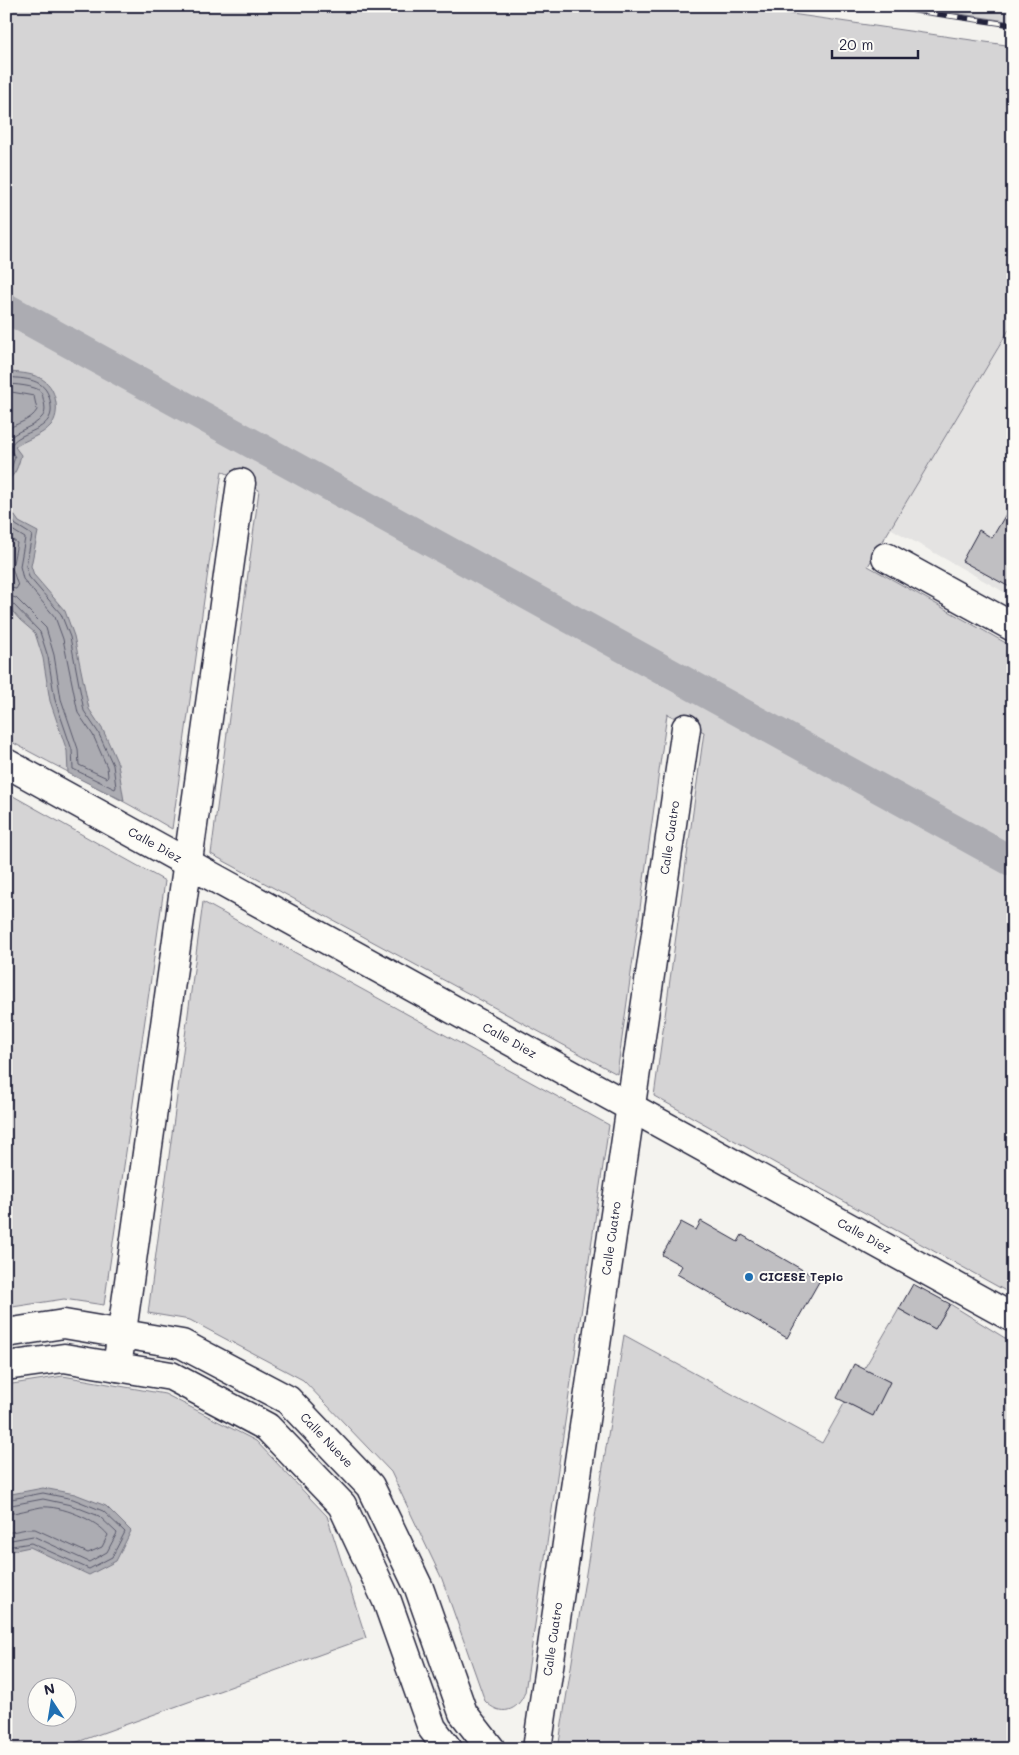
<svg xmlns="http://www.w3.org/2000/svg" width="1019" height="1755" viewBox="0 0 1019 1755" font-family="Mali,sans-serif">
<style>
.built{fill:#e4e3e2}
.green{fill:#d5d4d5;stroke:#7c7b88;fill-rule:evenodd}
.water{fill:#acacb2;stroke:#757582}
.lines{fill:none;stroke-linecap:round;stroke-linejoin:round}
.shore{stroke:#59596b;stroke-width:1}
.canal{stroke:#acacb2;stroke-width:30}
.building{fill:#c0bfc2;stroke:#22223b}
.minor-casing{stroke:#22223b;stroke-width:31}
.minor{stroke:#fdfcf7;stroke-width:28}
.rail-casing{stroke:#22223b;stroke-width:5.5}
.rail{stroke:#fdfcf7;stroke-width:4;stroke-dasharray:11;stroke-linecap:butt}
.poi-dot{fill:#1f6fb2;stroke:#fdfcf7;stroke-width:2}
.labels{text-anchor:middle;stroke-width:4;stroke-linejoin:round;paint-order:stroke}
.street-label{font-size:12px;fill:#22223b;stroke:#fdfcf7}
.poi-label{font-size:12px;font-weight:bold;fill:#22223b;stroke:#fdfcf7;text-anchor:start}
</style>
<rect width="100%" height="100%" fill="#f4f3ef"/>
<filter id="ink" filterUnits="userSpaceOnUse"><feTurbulence type="fractalNoise" baseFrequency=".02" numOctaves="2"/><feDisplacementMap in="SourceGraphic" scale="10" xChannelSelector="R" yChannelSelector="G"/><feConvolveMatrix kernelMatrix="1 2 1 2 8 2 1 2 1" color-interpolation-filters="sRGB"/></filter>
<g filter="url(#ink)">
<path class="built" d="M1013,323v274l-123,-69z"/>
<g class="green">
<path d="M6,6h730l277,40v277l-145,243 145,81v648l-359,-199 50,-364 -37,-18 -50,360 -406,-220 48,-364 -37,-19 -50,358c-54,-32 -111,-60 -166,-90z"/>
<path d="M907,6h106v16z"/>
<path d="M6,792l159,89 -61,424 -40,-6 -58,9z"/>
<path d="M203,902l406,223 -84,567c-7,20 -25,25 -40,9l-43,-122 -51,-107 -88,-92 -113,-60 -42,-7z"/>
<path d="M950,1304l63,39v406h-455l66,-414 198,108 23,-41 28,13 -9,-46 35,-60 36,20z"/>
<path d="M63,1376l102,18 91,47 71,75 39,122 -308,111h-52v-364zM38,1688h30v30h-30z"/>
</g>
<g class="water">
<path d="M6,372c25,1 46,3 50,31 1,8 0,16 -5,22 -9,11 -25,14 -36,22l6,8c-3,12 -5,19 -15,27z"/>
<path d="M6,503l13,19 19,10 -7,34 3,9 31,36 9,25 15,73 14,21 15,34 6,37 -56,-28 -1,-22 -17,-50 -7,-43 -8,-25 -15,-13 -14,-16z"/>
<path d="M43,1488l32,6 31,12 25,25 -15,30 -27,14 -59,-28 -24,5v-57z"/>
</g>
<g class="lines">
<g class="shore">
<path d="M6,377c20,2 39,1 44,23 1,5 2,11 0,16 -6,17 -38,17 -40,33l5,8 -5,15 -4,4"/>
<path d="M6,384c7,0 30,2 34,7 3,3 3,8 4,11 1,5 2,11 -2,15 -8,11 -25,12 -36,24"/>
<path d="M6,391l28,5 3,14c-6,11 -21,13 -31,20"/>
<path d="M6,513l10,12 16,10 -6,31 3,11 32,37 9,23 14,74 14,21 15,33 3,22 -1,2 -42,-20 -1,-19 -17,-50 -7,-43 -8,-25 -28,-29 -6,-2"/>
<path d="M6,523l6,7 13,8 -5,28 3,13 32,38 8,22 15,74 15,22 14,32 1,9 -1,2 -28,-13 -1,-16 -17,-50 -7,-44 -8,-27 -30,-30 -10,-3"/>
<path d="M6,535l11,8 -5,25 6,18 -2,3 -10,-2"/>
<path d="M6,1500l37,-7 30,6 30,12 22,21 -13,25 -23,12 -58,-26 -25,4"/>
<path d="M6,1506l37,-7 28,6 28,11 18,17 -10,19 -18,10 -56,-26 -27,5"/>
<path d="M6,1514c12,-1 23,-5 35,-7 19,-2 56,13 67,28l-6,12 -14,6 -53,-24h-8l-21,4"/>
</g>
<path class="canal" d="M6,308l1007,554"/>
</g>
<g class="building">
<path d="M1013,502v87l-51,-28 17,-31 13,8z"/>
<path d="M701,1221l37,21 4,-7 78,45 -33,58 -110,-64 5,-8 -20,-11 19,-33 15,8z"/>
<path d="M913,1284l37,20 -15,25 -36,-20z"/>
<path d="M854,1364l36,18 -17,34 -36,-18z"/>
</g>
<g class="lines">
<g class="minor-casing">
<g id="minor">
<path d="M886,557l127,70"/>
<path id="s1" d="M6,763l1007,555"/>
<path id="s2" d="M6,1333l58,-9 118,20 106,56 82,86 49,102 44,125 28,36"/>
<path d="M6,1366l58,-8 107,18 96,51 75,78 45,96 45,127 16,21"/>
<path d="M117,1367l124,-884"/>
<path id="s3" d="M537,1749l149,-1021"/>
</g>
</g>
<use href="#minor" class="minor"/>
<g class="rail-casing">
<path id="rail" d="M882,6l131,19"/>
</g>
<use href="#rail" class="rail"/>
</g>
</g>
<circle class="poi-dot" cx="749" cy="1277" r="5"/>
<g class="labels">
<g class="street-label">
<text dy="4" stroke="none"><textPath href="#s3" startOffset="921">Calle Cuatro</textPath></text>
<text dy="4" stroke="none"><textPath href="#s1" startOffset="170">Calle Diez</textPath></text>
<text dy="4" stroke="none"><textPath href="#s1" startOffset="575">Calle Diez</textPath></text>
<text dy="4" stroke="none"><textPath href="#s1" startOffset="980">Calle Diez</textPath></text>
<text dy="4" stroke="none"><textPath href="#s3" startOffset="516">Calle Cuatro</textPath></text>
<text dy="4" stroke="none"><textPath href="#s2" startOffset="354">Calle Nueve</textPath></text>
<text dy="4" stroke="none"><textPath href="#s3" startOffset="111">Calle Cuatro</textPath></text>
</g>
<g class="poi-label">
<text x="759" y="1281">CICESE Tepic</text>
</g>
</g>
<rect width="1019" height="1755" fill="none" stroke="#fdfcf7" stroke-width="25"/>
<rect x="12" y="12" width="994" height="1730" fill="none" stroke="#22223b" stroke-width="2" filter="url(#ink)"/>
<g transform="translate(52 1702) rotate(348)"><circle r="24" fill="#fdfcf7" stroke="#a5a5ac"/>
<path d="M0-4L9 19L0 12L-9 19Z" fill="#1f6fb2"/>
<text y="-8" font-size="14" font-weight="bold" text-anchor="middle" fill="#22223b">N</text>
</g>
<path d="M832 50v8h86v-8" fill="none" stroke="#22223b" stroke-width="2.5"/>
<text x="839" y="50" font-size="15" fill="#22223b" stroke="#fdfcf7" stroke-width="4" paint-order="stroke">20 m</text>
</svg>
